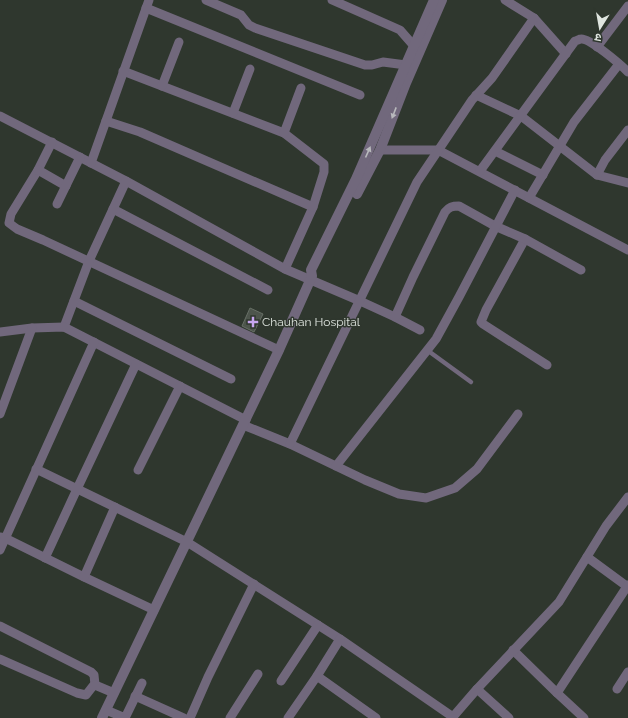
<svg xmlns="http://www.w3.org/2000/svg" width="628" height="718" viewBox="0 0 628 718" font-family="Raleway,'Noto Sans Devanagari',sans-serif">
<style>
.building{fill:#4d554c;stroke:#676f66}
.lines{fill:none;stroke-linecap:round;stroke-linejoin:round}
.service{stroke:#71687c;stroke-width:4.5}
.minor{stroke:#71687c;stroke-width:9}
.tertiary{stroke:#71687c;stroke-width:10}
.oneway{fill:#b8b9bc}
.poi-dot{fill:#c7a6ef;stroke:#2f372e;stroke-width:1.5}
.labels{text-anchor:middle;stroke-width:3;stroke-linejoin:round;paint-order:stroke}
.poi-label{font-size:12px;fill:#dfe5df;stroke:#2f372e;text-anchor:start}
</style>
<rect width="100%" height="100%" fill="#2f372e"/>
<path class="building" d="M250,308l13,6 -9,18 -12,-6z"/>
<g class="lines">
<path class="service" d="M427,350l44,32"/>
<g class="minor">
<path d="M206,0l35,15 8,10 6,3 110,37h7l11,-3 23,3 5,2"/>
<path d="M332,0l68,30 14,16"/>
<path d="M505,0l29,18 32,36"/>
<path d="M146,8l214,87"/>
<path d="M597,47l31,-41"/>
<path d="M123,71l161,62 40,31v8l-11,35 -28,62"/>
<path d="M162,86l17,-44"/>
<path d="M476,95l45,21 76,59 31,8"/>
<path d="M233,113l17,-44"/>
<path d="M0,116l126,65 159,88 75,32 35,16 25,13"/>
<path d="M106,121l34,11 173,75"/>
<path d="M284,133l17,-45"/>
<path d="M52,142l-14,28 -27,44 -2,9 8,6 26,11 236,110"/>
<path d="M380,150h58l190,100"/>
<path d="M495,151l48,24"/>
<path d="M91,163l58,-163"/>
<path d="M38,170l28,16"/>
<path d="M480,171l95,-130c2,0 4,-2 6,-2 9,-1 40,26 47,33"/>
<path d="M597,175l8,-15 23,-30"/>
<path d="M529,198l45,-76 45,-58"/>
<path d="M57,204l23,-47"/>
<path d="M113,209l155,81"/>
<path d="M525,239l-39,71 -5,12 2,2 64,41"/>
<path d="M74,301l157,78"/>
<path d="M395,317l18,-40 32,-65c4,-5 7,-6 14,-6l36,20 30,13 56,31"/>
<path d="M64,327l25,-66 37,-80"/>
<path d="M0,332l32,-4 32,-1 182,93"/>
<path d="M0,414l32,-86"/>
<path d="M243,425l47,19 75,36 34,14 27,4 29,-10 22,-19 41,-55"/>
<path d="M290,444l127,-262 55,-82 20,-22 42,-60"/>
<path d="M336,466l100,-127 23,-42 56,-107"/>
<path d="M36,469l151,73 153,97 113,78"/>
<path d="M138,470l42,-84"/>
<path d="M0,537l5,1 79,39 70,33"/>
<path d="M0,550l94,-208"/>
<path d="M587,557l41,30"/>
<path d="M45,558l32,-69 59,-125"/>
<path d="M84,577l31,-70"/>
<path d="M0,626l91,46 3,3 1,10"/>
<path d="M513,650l44,43 27,25"/>
<path d="M0,659l77,34 9,2 7,-9 2,-1 19,8"/>
<path d="M317,676l59,42"/>
<path d="M281,681l37,-56"/>
<path d="M477,689l32,29"/>
<path d="M617,689l11,-17"/>
<path d="M557,693l71,-108"/>
<path d="M135,696l49,22"/>
<path d="M106,710l19,8 17,-35"/>
<path d="M190,718l18,-41 46,-93"/>
<path d="M230,718l28,-44"/>
<path d="M288,718l29,-42 23,-37"/>
<path d="M452,718l25,-29 82,-87 47,-76 22,-29"/>
</g>
<g class="tertiary">
<path d="M357,194l23,-44 26,-67 36,-83"/>
<path d="M102,718l177,-368 33,-74 -1,-6 45,-91 78,-179"/>
</g>
</g>
<defs><path id="oneway-solid" d="M-6-.8H1V-3.2L6.5 0L1 3.2V.8H-6Z"/></defs>
<g class="oneway">
<use href="#oneway-solid" transform="translate(394 113) rotate(111)"/>
<use href="#oneway-solid" transform="translate(368 152) rotate(-66)"/>
</g>
<path class="poi-dot" d="M251 316h4v4h4v4h-4v4h-4v-4h-4v-4h4z"/>
<g class="labels">
<g class="poi-label">
<text x="262" y="326">Chauhan Hospital</text>
</g>
</g>
<g transform="translate(600 28) rotate(191)" stroke="#2f372e" stroke-width="3" paint-order="stroke">
<path d="M0-3L7 15L0 10L-7 15Z" fill="#dfe5df"/>
<text y="-6" font-size="11" font-weight="bold" text-anchor="middle" fill="#dfe5df">उ</text>
</g>
</svg>
